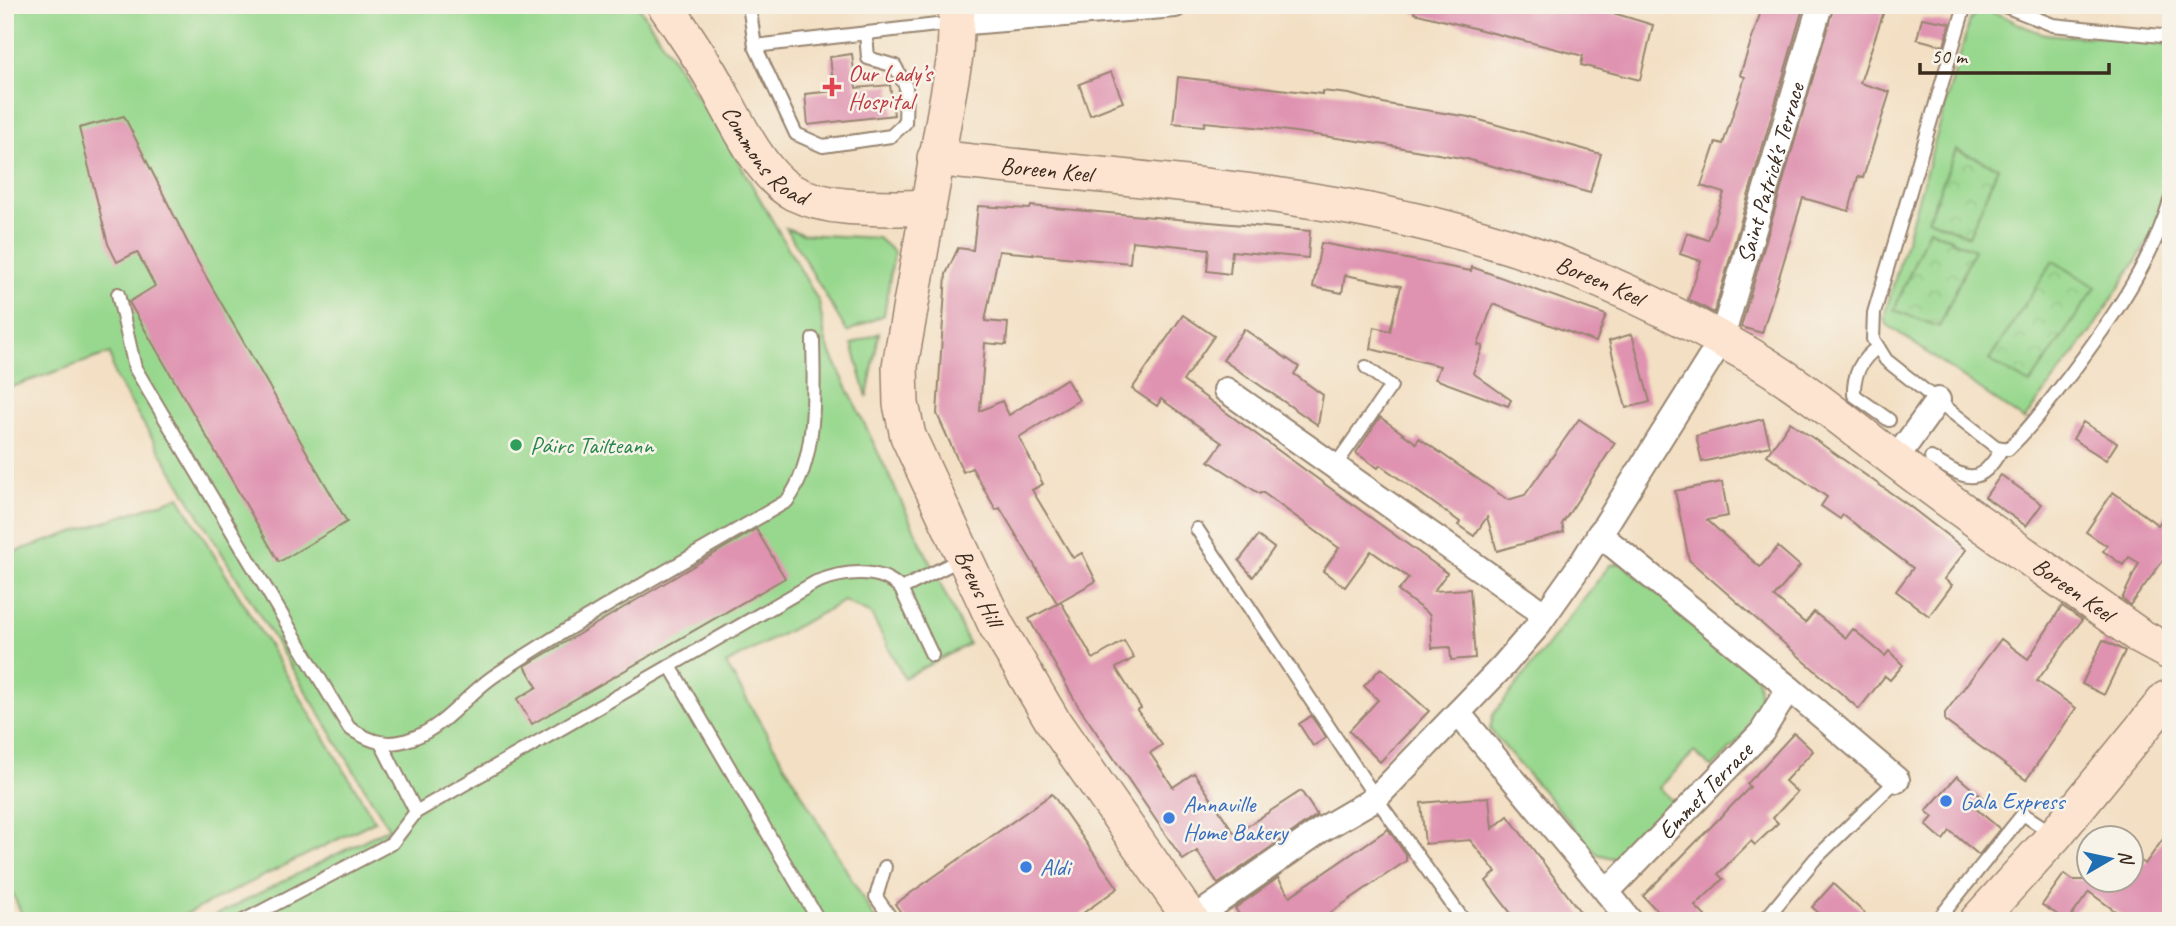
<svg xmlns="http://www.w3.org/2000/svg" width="2176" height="926" viewBox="0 0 2176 926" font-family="Caveat,sans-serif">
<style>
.green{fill:#98d88e;stroke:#6a8156;stroke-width:2}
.park{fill:url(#park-crowns);stroke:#6a8156;stroke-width:2}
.building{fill:#df93b0}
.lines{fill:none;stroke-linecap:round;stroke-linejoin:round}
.lane-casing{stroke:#978470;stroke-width:16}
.street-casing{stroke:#978470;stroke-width:28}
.secondary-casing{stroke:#978470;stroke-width:38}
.lane{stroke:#fff;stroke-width:12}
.street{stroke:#fff;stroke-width:24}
.secondary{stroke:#fde4d0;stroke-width:35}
.health-dot{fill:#e0444e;stroke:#f7f3e8;stroke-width:2.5}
.leisure-dot{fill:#2e9e5b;stroke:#f7f3e8;stroke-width:2.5}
.shop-dot{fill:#3f7fe0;stroke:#f7f3e8;stroke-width:2.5}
.labels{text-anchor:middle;stroke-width:5;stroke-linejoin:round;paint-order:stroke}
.health-label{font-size:24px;fill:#be3a42;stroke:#f7f3e8;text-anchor:start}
.street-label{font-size:24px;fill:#3b2a1e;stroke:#f7f3e8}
.leisure-label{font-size:24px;fill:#27864d;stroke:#f7f3e8;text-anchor:start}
.shop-label{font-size:24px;fill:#366cbe;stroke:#f7f3e8;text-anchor:start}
</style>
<defs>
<pattern id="park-crowns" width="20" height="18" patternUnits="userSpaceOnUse" patternTransform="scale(1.75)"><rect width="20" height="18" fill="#98d88e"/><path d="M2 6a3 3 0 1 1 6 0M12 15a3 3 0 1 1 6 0" fill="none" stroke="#84ba7a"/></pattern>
</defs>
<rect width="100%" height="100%" fill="#f7f3e8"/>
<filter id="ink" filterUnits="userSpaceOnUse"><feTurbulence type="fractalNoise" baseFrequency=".0143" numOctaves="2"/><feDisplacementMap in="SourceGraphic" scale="14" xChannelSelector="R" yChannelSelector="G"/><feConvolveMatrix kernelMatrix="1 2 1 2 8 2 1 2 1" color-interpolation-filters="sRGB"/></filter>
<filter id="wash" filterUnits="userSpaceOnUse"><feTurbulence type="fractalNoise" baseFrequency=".00686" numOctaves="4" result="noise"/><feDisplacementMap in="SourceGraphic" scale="28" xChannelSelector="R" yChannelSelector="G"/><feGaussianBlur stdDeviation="1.57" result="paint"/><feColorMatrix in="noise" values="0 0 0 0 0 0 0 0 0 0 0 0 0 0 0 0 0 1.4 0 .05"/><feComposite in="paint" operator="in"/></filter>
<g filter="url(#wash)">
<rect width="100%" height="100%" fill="#f3dfc3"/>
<g class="green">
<path d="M5,5h633l95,147 86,150 7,41 143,301 -65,34 -33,-64 -27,-13 -118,63 150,257h-672l185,-93 -274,-451 -5,-24 -105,36z"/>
<path d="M1977,10c26,1 41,17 65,23 32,8 105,-2 129,15v94l-5,55 -15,40 -57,90 -70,93 -138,-96 -2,-7 86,-297z"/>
<path d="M786,228l16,6 76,4 16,14 -10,63 -37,17z"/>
<path d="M879,333l-12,64 -15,-53z"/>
<path d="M179,497l196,324 -203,100h-147l-20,-44v-322z"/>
<path d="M1621,563l134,109c16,47 -14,65 -43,96l-18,-16 -35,36 18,17 -43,45 -14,10 -23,-6 -107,-124 3,-15 117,-150z"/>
</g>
<g class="park">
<path d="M1956,150l42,17 -29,69 -41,-17z"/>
<path d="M1929,229l45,21 -35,77 -45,-17z"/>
<path d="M2053,261l43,26 -66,97 -41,-24z"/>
</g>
<g id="blocks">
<g class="building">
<path d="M1415,5h172l66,20 -13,55 -59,-15 2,-9 -11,-3 -158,-40z"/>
<path d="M1763,5h41l-90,308 -26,-14 13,-38 -21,-7 7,-21 21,7 16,-47 -23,-7 15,-44 7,2 22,-67 -5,-2z"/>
<path d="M1834,5h52l-26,78 30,9 -27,86 -5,-1 -9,34 -46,-13 -41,135 -21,-6z"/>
<path d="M1922,18l28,5 -6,23 -27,-7z"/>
<path d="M852,54l4,34 34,-3 4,30 -86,10 -3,-31 29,-3 -4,-34z"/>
<path d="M1111,72l12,30 -33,13 -11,-31z"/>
<path d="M1178,77l144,17v-3l27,3 38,10 82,13 132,37 -11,39 -123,-34 -81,-14 -112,-16 -69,-7 -1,4 -31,-3z"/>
<path d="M124,116l73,145 150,261 -68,40 -150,-260 26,-16 -18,-34 -20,10 -9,-18 -29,-116z"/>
<path d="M978,206l52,3 1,-3 279,25 -2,27 -76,-7 -2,23 -23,-3 2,-22 -77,-8 -2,22 -131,-12 -14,70 23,2 -2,22 -21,-2 -5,68 22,-10 7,14 57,-36 13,21 -60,37 24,47 -11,6 41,68 9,-5 14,28 -39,22 -57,-95 -4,2 -24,-42 -9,4 -26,-58 9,-140 12,-26 15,2z"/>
<path d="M1321,243l150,28 1,-4 134,48 -10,27 -103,-38 -15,41 5,1 -10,27 38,27 -3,6 -73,-27 5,-13 -69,-17 3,-22 16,4 11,-45 -56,-11 -3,18 -29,-6z"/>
<path d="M1183,315l31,21 -31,45 264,192 -13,18 36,-2 5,69 -24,2 -1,-13 -18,1 -2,-33 -32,-24 11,-13 -38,-27 -26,36 -22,-16 16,-23 -77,-56 -2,2 -51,-33 13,-18 -61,-44 -4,7 -25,-17z"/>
<path d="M1244,329l55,38 -5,7 29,21 -5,30 -95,-65z"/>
<path d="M1632,334l18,68 -24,6 -17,-67z"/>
<path d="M1380,417l36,26 3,-5 89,62 17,-5 54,-76 36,24 -53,81 2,8 -67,19 -10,-34 -13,19 -16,-11 2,-3 -80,-57 -2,3 -22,-15z"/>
<path d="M1763,419l7,27 -68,16 -6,-26z"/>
<path d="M1790,422l118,83 58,45 -22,29 8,6 -23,31 -33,-25 17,-23 -70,-53 -3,4 -19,-13 6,-9 -60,-42z"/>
<path d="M2083,422l34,21 -11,17 -33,-21z"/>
<path d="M2001,475l41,29 -16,22 -41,-29z"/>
<path d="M1722,482l6,34 -21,4 53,47 18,-20 22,19 -26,31 31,26 9,-11 32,26 7,-9 32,27 4,-5 14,14 -13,15 -5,-4 -26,33 -170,-149 -14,-69z"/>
<path d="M2113,492l45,33 13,-18v43l-41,55 -8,-6 17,-36 -10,-6 -6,8 -20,-14 4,-5 -21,-14z"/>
<path d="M756,529l29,49 -253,146 -15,-25 20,-12 -12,-21z"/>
<path d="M1258,536l16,12 -21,29 -14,-16z"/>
<path d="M1061,602l32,57 31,-18 10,17 -18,10 25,40 -4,2 25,35 -12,8 23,34 21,-14 41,61 66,-43 16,24 -99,69 -21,-33 -14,9 -106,-156 -48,-85z"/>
<path d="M2062,606l20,14 -45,61 39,27 -50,72 -81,-59v-8l56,-74 27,20z"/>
<path d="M2103,640l22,11 -21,44 -22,-11z"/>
<path d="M1381,668l48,43 -49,51 -31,-31 29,-31 -14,-14z"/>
<path d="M1311,716l15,22 -13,8 -14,-22z"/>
<path d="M1794,733l19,18 -28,30 12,11 -24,26 5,5 -23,22 -4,-4 -33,33 5,5 -28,27 15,15h-43l-24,-25 107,-109 -3,-3z"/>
<path d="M1957,776l25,21 -8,10 26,22 -21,26 -29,-24 -7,9 -17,-15 7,-8 -7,-6z"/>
<path d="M1052,794l66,94 -46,33h-165l-12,-17z"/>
<path d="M1489,797l3,32 16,-13 79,105h-70l-31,-40 10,-9 -26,-32 -45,4 -4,-41z"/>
<path d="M2171,828v93h-42l-40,-29 -21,29 -26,-16 22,-31 9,6h58v-27l14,11z"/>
<path d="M1388,829l18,26v6l-88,60h-75l-8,-13 43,-30 12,18z"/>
<path d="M1833,884l40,37h-45l-16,-14z"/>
</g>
</g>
</g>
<g filter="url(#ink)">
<use href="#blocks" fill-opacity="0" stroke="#978470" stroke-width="2"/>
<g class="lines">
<g class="lane-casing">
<g id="lane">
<path d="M749,5l6,41 199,-23"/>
<path d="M1965,5l-91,308 -1,26 13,21 110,87 12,2c23,-21 40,-46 59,-70 42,-56 84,-114 104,-181"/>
<path d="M2002,5l51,20 118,12"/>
<path d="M755,46l41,88 27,12 68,-10 14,-13 1,-36 -11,-21 -27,-8 -2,-25"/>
<path d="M118,294l17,74 214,360c22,14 38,20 64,10 35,-13 54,-45 84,-64 94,-62 193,-116 290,-173 31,-40 27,-113 26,-162"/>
<path d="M1878,347c-17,12 -25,27 -24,48l35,25"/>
<path d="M1931,458c35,21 48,31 71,-10"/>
<path d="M1335,466l56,-80 -25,-19"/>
<path d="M1197,529l179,269 88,123"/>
<path d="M901,589l62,-31"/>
<path d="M670,666l149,255"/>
<path d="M382,745l34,67"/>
<path d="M885,867l-9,30 17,24"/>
<path d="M243,921l149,-78 24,-31 400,-230c27,-10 64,-16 85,7l31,66"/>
<path d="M1764,921l51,-62 82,-79"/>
<path d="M1937,921l86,-107 29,19"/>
</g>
</g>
<g class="street-casing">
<g id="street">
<path d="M956,23l219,-18"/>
<path d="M1226,390l318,224"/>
<path d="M1895,460l43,-60"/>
<path d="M1789,688l108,92"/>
<path id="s1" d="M1458,713l149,179 155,-160 27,-44 -190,-154"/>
<path d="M1607,892l23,29"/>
<path id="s2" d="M1192,920l129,-90 55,-32 127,-132 32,-37 48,-68 138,-220 99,-336"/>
</g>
</g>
<g class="secondary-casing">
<g id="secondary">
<path id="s3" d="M665,5c15,22 30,44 44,67 21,35 49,103 85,121 40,19 90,14 133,15"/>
<path id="s4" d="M957,5l-2,51 -55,310 1,38 7,32 88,189 56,95 140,201"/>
<path id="s5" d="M935,158c184,21 376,29 554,82 90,26 181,70 262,116 61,36 116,84 173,126 71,53 145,104 217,155l26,14"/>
<path d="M1977,921l78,-86 111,-136"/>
</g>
</g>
<use href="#lane" class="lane"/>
<use href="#street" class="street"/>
<use href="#secondary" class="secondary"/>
</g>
</g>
<path class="health-dot" d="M828.5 76.5h7v7h7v7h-7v7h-7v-7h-7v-7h7z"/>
<circle class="leisure-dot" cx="516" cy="445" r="7"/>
<g class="shop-dot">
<circle cx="1946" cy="801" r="7"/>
<circle cx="1169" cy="818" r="7"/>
<circle cx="1026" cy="867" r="7"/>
</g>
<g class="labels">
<g class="health-label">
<text x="848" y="81">Our Lady’s<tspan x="848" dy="28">Hospital</tspan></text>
</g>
<g class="street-label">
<text dy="8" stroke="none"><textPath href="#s3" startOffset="182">Commons Road</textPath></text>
<text dy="8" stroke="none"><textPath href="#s5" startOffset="112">Boreen Keel</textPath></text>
<text dy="8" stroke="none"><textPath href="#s2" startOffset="971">Saint Patrick's Terrace</textPath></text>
<text dy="8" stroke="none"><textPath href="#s5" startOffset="679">Boreen Keel</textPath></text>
<text dy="8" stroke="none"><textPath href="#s4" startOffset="604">Brews Hill</textPath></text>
<text dy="8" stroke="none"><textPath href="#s5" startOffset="1246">Boreen Keel</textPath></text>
<text dy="8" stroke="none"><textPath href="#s1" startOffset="374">Emmet Terrace</textPath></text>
</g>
<g class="leisure-label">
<text x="530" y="453">Páirc Tailteann</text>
</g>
<g class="shop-label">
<text x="1960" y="809">Gala Express</text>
<text x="1183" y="812">Annaville<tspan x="1183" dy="28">Home Bakery</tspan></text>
<text x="1040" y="875">Aldi</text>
</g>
</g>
<rect width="2176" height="926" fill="none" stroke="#f7f3e8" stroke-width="28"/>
<g transform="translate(2110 859) rotate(81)"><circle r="33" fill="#f7f3e8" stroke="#aca397" stroke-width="2"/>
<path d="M0-5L12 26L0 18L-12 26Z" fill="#1f6fb2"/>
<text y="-10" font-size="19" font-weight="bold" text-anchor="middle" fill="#3b2a1e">N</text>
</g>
<path d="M1920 63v10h189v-10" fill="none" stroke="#3b2a1e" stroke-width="3.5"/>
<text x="1931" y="63" font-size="21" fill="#3b2a1e" stroke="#f7f3e8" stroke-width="5" paint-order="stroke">50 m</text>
</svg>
